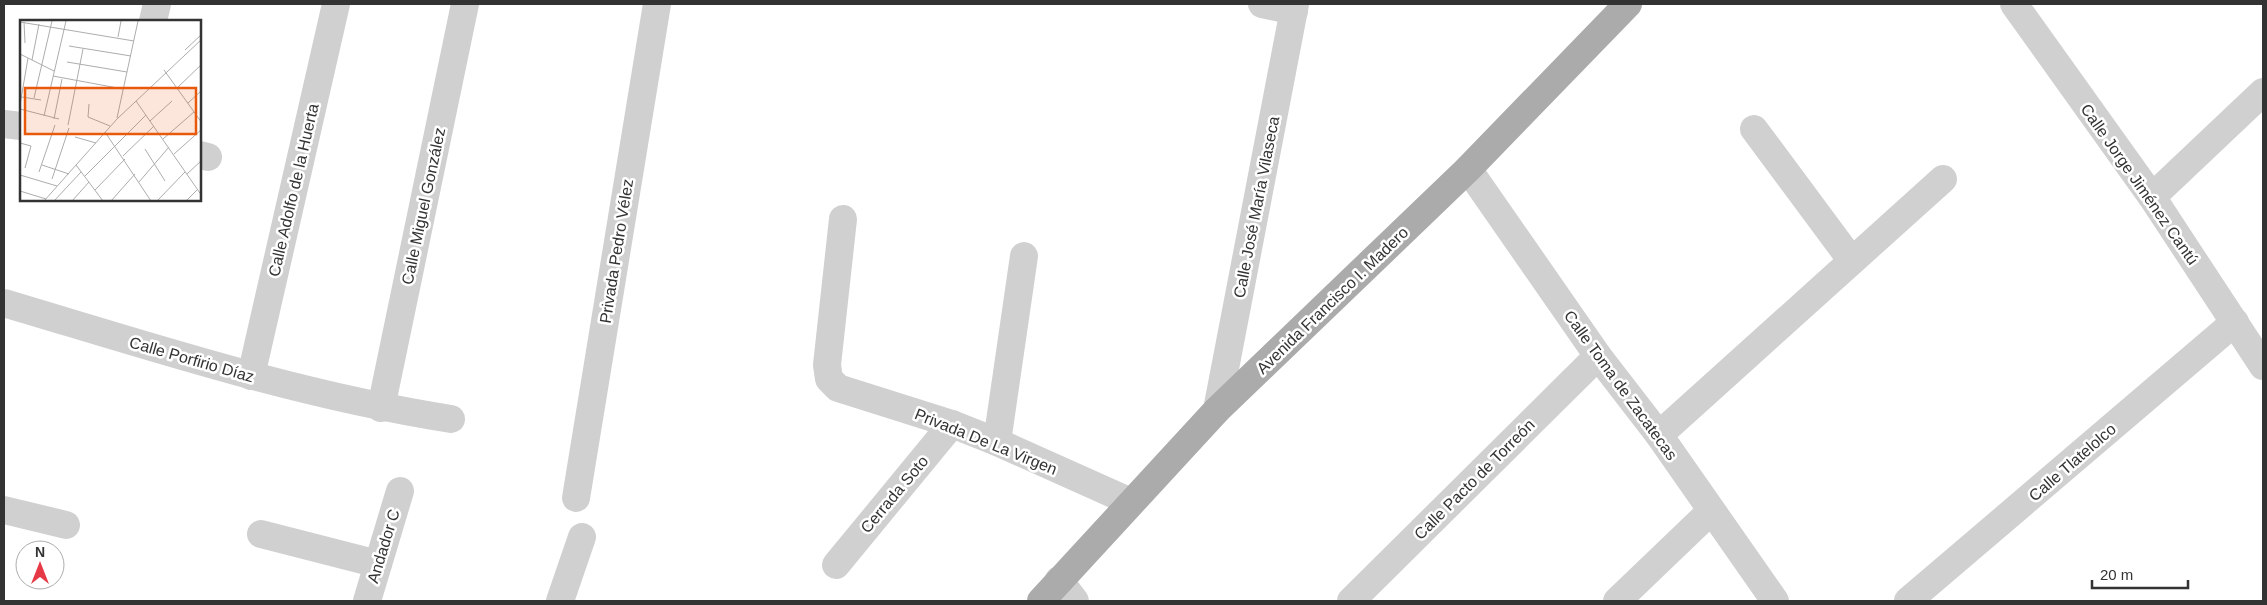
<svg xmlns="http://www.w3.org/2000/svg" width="2267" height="605" viewBox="0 0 2267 605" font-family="Arial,sans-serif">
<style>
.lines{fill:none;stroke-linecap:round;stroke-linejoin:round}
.minor{stroke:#d0d0d0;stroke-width:28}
.major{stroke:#ababab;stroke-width:28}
.labels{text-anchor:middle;stroke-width:5;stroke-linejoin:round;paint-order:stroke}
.street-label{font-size:16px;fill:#333;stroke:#fff}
.inset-road{fill:none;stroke:#adadad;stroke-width:1}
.view{fill:#e8590c;fill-opacity:0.15;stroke:#e8590c;stroke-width:2.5}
.inset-edge{fill:none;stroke:#333;stroke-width:2.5}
</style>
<rect width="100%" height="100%" fill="#fff"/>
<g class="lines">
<g class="minor">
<path d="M1262,4l32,7"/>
<path d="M2014,4l138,193 111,169"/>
<path d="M153,21l4,-17"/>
<path d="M4,124l17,2"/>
<path d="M1754,129l98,132"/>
<path d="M200,155l8,2"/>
<path d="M1468,169l130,187 61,79 116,166"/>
<path d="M2152,197l111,-105"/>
<path d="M843,219l-16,146 2,14 9,9 114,36 45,18 134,60"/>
<path d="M4,303c148,44 294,92 447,116"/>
<path d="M251,376l85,-372"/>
<path d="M381,408l84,-404"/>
<path d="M1217,410l78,-406"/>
<path d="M1659,435l284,-256"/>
<path d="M997,442l27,-186"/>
<path d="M576,498l81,-494"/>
<path d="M4,510l62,15"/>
<path d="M261,534l117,30"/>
<path d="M836,565l116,-141"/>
<path d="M1059,580l16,21"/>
<path d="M367,601l33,-110"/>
<path d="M560,601l22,-64"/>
<path d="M1351,601l247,-245"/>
<path d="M1617,601l94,-90"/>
<path d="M1908,601l327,-279"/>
</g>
<path class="major" d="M1041,601l176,-191 251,-241 160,-165"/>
</g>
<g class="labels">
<g class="street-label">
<text transform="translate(2140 184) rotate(55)" y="6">Calle Jorge Jiménez Cantú</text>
<text transform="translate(293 190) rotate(-77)" y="6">Calle Adolfo de la Huerta</text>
<text transform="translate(423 206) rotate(-78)" y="6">Calle Miguel González</text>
<text transform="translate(1256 207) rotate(-79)" y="6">Calle José María Vilaseca</text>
<text transform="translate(616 251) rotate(-81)" y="6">Privada Pedro Vélez</text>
<text transform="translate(1332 300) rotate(-44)" y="6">Avenida Francisco I. Madero</text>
<text transform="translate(192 359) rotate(16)" y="6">Calle Porfirio Díaz</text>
<text transform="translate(1621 385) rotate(54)" y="6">Calle Toma de Zacatecas</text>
<text transform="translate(986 441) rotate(22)" y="6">Privada De La Virgen</text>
<text transform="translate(2072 462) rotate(-41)" y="6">Calle Tlatelolco</text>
<text transform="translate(1474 479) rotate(-45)" y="6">Calle Pacto de Torreón</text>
<text transform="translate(894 494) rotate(-50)" y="6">Cerrada Soto</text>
<text transform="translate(383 546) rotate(-73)" y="6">Andador C</text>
</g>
</g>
<g transform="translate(20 20)">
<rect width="181" height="181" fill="#fff"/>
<path class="inset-road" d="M0,2l114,19M4,2l1,21M98,17l3,-16M49,26l62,10M165,30l17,-16M0,34l34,17M12,40l7,-36M47,42l60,10M144,50l38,53M33,56l70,13M157,68l25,-24M2,77l19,3M14,78l18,-77M116,81l66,95M168,83l14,-13M69,84l-1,13 22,9M0,85l8,-47M0,89l39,10M24,96l22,-95M97,98l21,-97M34,99l8,-40M130,101l22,-20M48,105l15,-76M85,112l46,69M55,117l21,6M143,119l31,-27M0,123l11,3 -6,22M125,129l20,32M154,134l28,-25M103,136l31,-30M22,145l27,9M56,145l27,36M19,152l16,-47M167,154l15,-14M0,155l37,11M65,156l61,-61M32,159l17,-51M119,162l30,-35M75,170l30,-31M0,171l26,8M24,181l73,-82 85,-80M34,181l27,-29M52,181l17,-19M91,181l24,-27M137,181l28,-29M166,181l11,-11"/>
<path class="view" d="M5,68h171v46h-171z"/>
<rect width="181" height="181" class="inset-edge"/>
</g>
<rect width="2267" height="605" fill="none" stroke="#333333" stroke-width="10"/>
<g transform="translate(40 565)"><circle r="24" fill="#ffffff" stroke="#adadad"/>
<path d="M0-4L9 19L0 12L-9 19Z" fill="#e63946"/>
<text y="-8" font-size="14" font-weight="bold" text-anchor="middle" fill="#333333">N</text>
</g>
<path d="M2092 580v8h96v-8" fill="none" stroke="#333333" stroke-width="2.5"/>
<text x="2100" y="580" font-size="15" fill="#333333" stroke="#ffffff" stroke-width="4" paint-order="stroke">20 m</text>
</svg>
